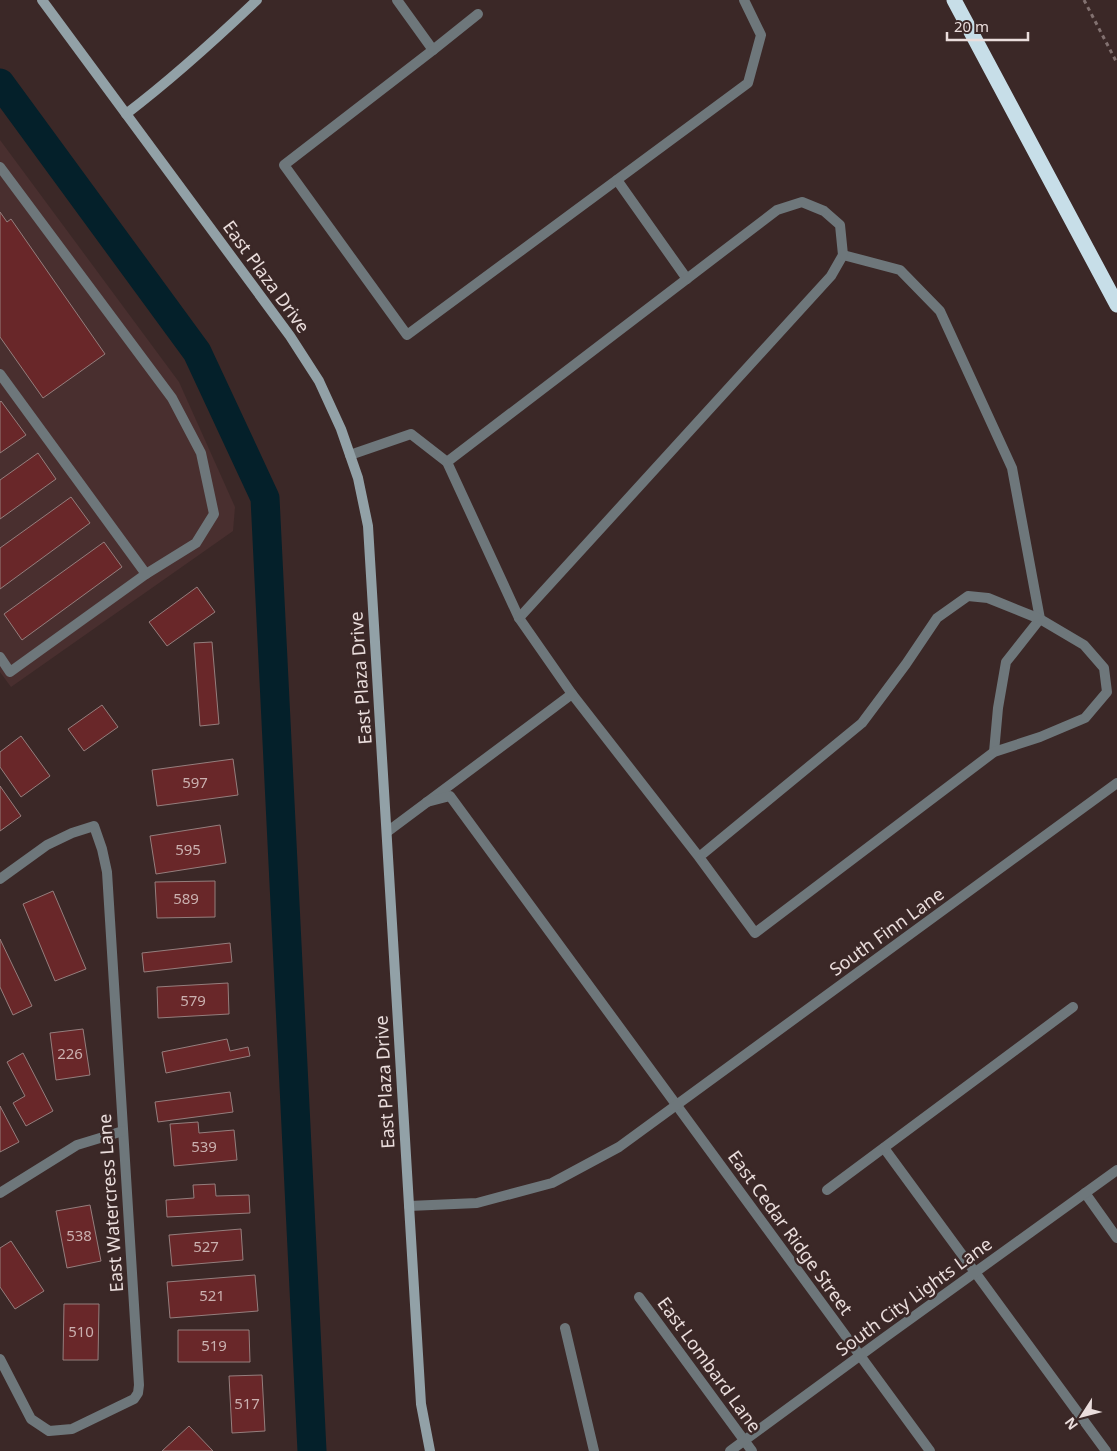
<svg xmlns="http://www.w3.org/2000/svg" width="1117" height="1451" viewBox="0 0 1117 1451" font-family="'Noto Sans',sans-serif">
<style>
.built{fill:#492f2f}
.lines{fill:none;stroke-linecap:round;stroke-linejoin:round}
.canal{stroke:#04202a;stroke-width:29}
.building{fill:#692729;stroke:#957e7d}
.path{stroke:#827170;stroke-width:3;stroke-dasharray:4 4;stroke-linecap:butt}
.lane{stroke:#6e777b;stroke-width:10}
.street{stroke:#6e777b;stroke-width:10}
.secondary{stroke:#92a1a7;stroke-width:10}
.highway{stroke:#c7dee8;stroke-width:15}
.labels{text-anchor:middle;stroke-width:5;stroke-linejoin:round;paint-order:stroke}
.number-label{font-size:15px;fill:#cab0af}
.street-label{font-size:18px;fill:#eadddc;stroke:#3b2827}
</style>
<rect width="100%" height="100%" fill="#3b2827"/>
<path class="built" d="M0,140l179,242 56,125 -2,24 -222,156 -11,-15z"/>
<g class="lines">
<path class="canal" d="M0,83l197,269 68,146 47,953"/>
</g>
<g class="building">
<path d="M0,212l7,10 4,-3 94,135 -62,44 -43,-61z"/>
<path d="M1,401l25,34 -26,18v-51z"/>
<path d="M38,453l18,26 -56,40v-39z"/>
<path d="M71,497l19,26 -90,66v-41z"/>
<path d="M104,542l18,25 -100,73 -18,-26z"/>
<path d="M197,587l18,25 -48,34 -18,-24z"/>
<path d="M212,642l7,82 -19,2 -6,-83z"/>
<path d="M102,705l16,22 -34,24 -16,-22z"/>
<path d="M21,736l29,40 -29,21 -21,-30v-15z"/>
<path d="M233,759l5,36 -81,11 -5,-36z"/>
<path d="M0,786l21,30 -21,15z"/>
<path d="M220,825l6,38 -70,11 -6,-38z"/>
<path d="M215,881v36l-58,1 -2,-36z"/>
<path d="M53,891l33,78 -31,12 -32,-77z"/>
<path d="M0,939l32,67 -19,9 -13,-28z"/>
<path d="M230,943l2,19 -88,10 -2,-19z"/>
<path d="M228,983l1,31 -71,4 -1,-31z"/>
<path d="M83,1029l7,46 -34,5 -6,-47z"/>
<path d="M227,1039l3,12 18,-4 2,9 -84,17 -4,-21z"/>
<path d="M23,1053l30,58 -27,15 -13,-23 12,-7 -18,-34z"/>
<path d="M230,1092l3,20 -75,10 -3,-20z"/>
<path d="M0,1106l19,36 -19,10z"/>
<path d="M198,1122l1,11 35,-3 3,30 -63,6 -4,-42z"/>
<path d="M215,1184l1,12 33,-1 1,18 -83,4 -1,-17 28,-2 -1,-13z"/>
<path d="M90,1205l11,56 -34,7 -11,-57z"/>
<path d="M241,1229l2,31 -71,6 -3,-31z"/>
<path d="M11,1241l33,50 -29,18 -15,-22v-39z"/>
<path d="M255,1275l3,36 -88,7 -3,-36z"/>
<path d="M64,1304h35l-1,56h-35z"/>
<path d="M178,1330h71l1,32h-72z"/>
<path d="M262,1375l3,56 -33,2 -3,-57z"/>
<path d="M189,1426l24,25h-51z"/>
</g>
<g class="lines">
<path class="path" d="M1084,0l33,63"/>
<g class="lane">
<path d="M397,0l36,50 -149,115 123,170 341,-252 13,-48 -17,-35"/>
<path d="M433,50l45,-36"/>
<path d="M0,167l172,231 29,55 13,61 -18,29 -50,31"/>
<path d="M617,180l70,99"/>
<path d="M843,255l57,15 40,41 72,157 28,151 -34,43 -8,46 -4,44"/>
<path d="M0,374l146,200 -136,98 -10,-15"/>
<path d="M350,455l61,-21 36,28 72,156 53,76"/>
<path d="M447,462l330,-252 25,-8 22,9 16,14 3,30 -12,21 -312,342"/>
<path d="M387,832l185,-138 127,163 56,76 239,-181 46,-15 45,-19 22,-26 -3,-24 -20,-23 -44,-26 -52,-21 -20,-2 -31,22 -31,46 -44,59 -163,134"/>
<path d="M827,1190l246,-183"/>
<path d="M1085,1193l32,45"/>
</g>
<g class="street">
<path d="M427,802l23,-6 480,655"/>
<path d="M0,879l47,-34 25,-12 22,-7 8,23 5,23 32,513 -1,8 -4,6 -62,30 -23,2 -18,-12 -31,-60"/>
<path d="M884,1148l222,303"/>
<path d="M0,1193l77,-48 46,-14"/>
<path d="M409,1206l68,-3 75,-20 67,-36 498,-364"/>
<path d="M639,1297l113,154"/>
<path d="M565,1328l29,123"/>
<path d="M730,1451l154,-113 233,-168"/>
</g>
<g class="secondary">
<path d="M42,0l248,336 29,45 22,48 17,49 10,48 53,878 9,47"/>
<path d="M126,114c46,-35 89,-74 131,-114"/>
</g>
<path class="highway" d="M954,0l163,305"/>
</g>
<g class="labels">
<g class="number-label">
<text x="195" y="788">597</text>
<text x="188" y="855">595</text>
<text x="186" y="904">589</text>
<text x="193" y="1006">579</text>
<text x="70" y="1059">226</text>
<text x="204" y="1152">539</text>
<text x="79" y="1241">538</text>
<text x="206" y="1252">527</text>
<text x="212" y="1301">521</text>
<text x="81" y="1337">510</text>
<text x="214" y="1351">519</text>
<text x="247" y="1409">517</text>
</g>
<g class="street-label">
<text transform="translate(266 277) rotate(54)" y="6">East Plaza Drive</text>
<text transform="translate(361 678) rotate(-94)" y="6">East Plaza Drive</text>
<text transform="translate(887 932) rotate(-36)" y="6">South Finn Lane</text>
<text transform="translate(385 1082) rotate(-93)" y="6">East Plaza Drive</text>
<text transform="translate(111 1203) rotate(-94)" y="6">East Watercress Lane</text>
<text transform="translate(790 1233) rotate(54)" y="6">East Cedar Ridge Street</text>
<text transform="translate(914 1297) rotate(-36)" y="6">South City Lights Lane</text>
<text transform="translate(709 1365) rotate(54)" y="6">East Lombard Lane</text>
</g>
</g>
<g transform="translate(1082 1416) rotate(234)" stroke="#3b2827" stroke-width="4" paint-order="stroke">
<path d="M0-4L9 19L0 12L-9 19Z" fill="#eadddc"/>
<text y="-8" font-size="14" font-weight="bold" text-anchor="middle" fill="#eadddc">N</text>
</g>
<path d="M947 32v8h81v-8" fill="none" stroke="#eadddc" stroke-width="2.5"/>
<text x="954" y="32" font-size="15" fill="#eadddc" stroke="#3b2827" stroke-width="4" paint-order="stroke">20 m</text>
</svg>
